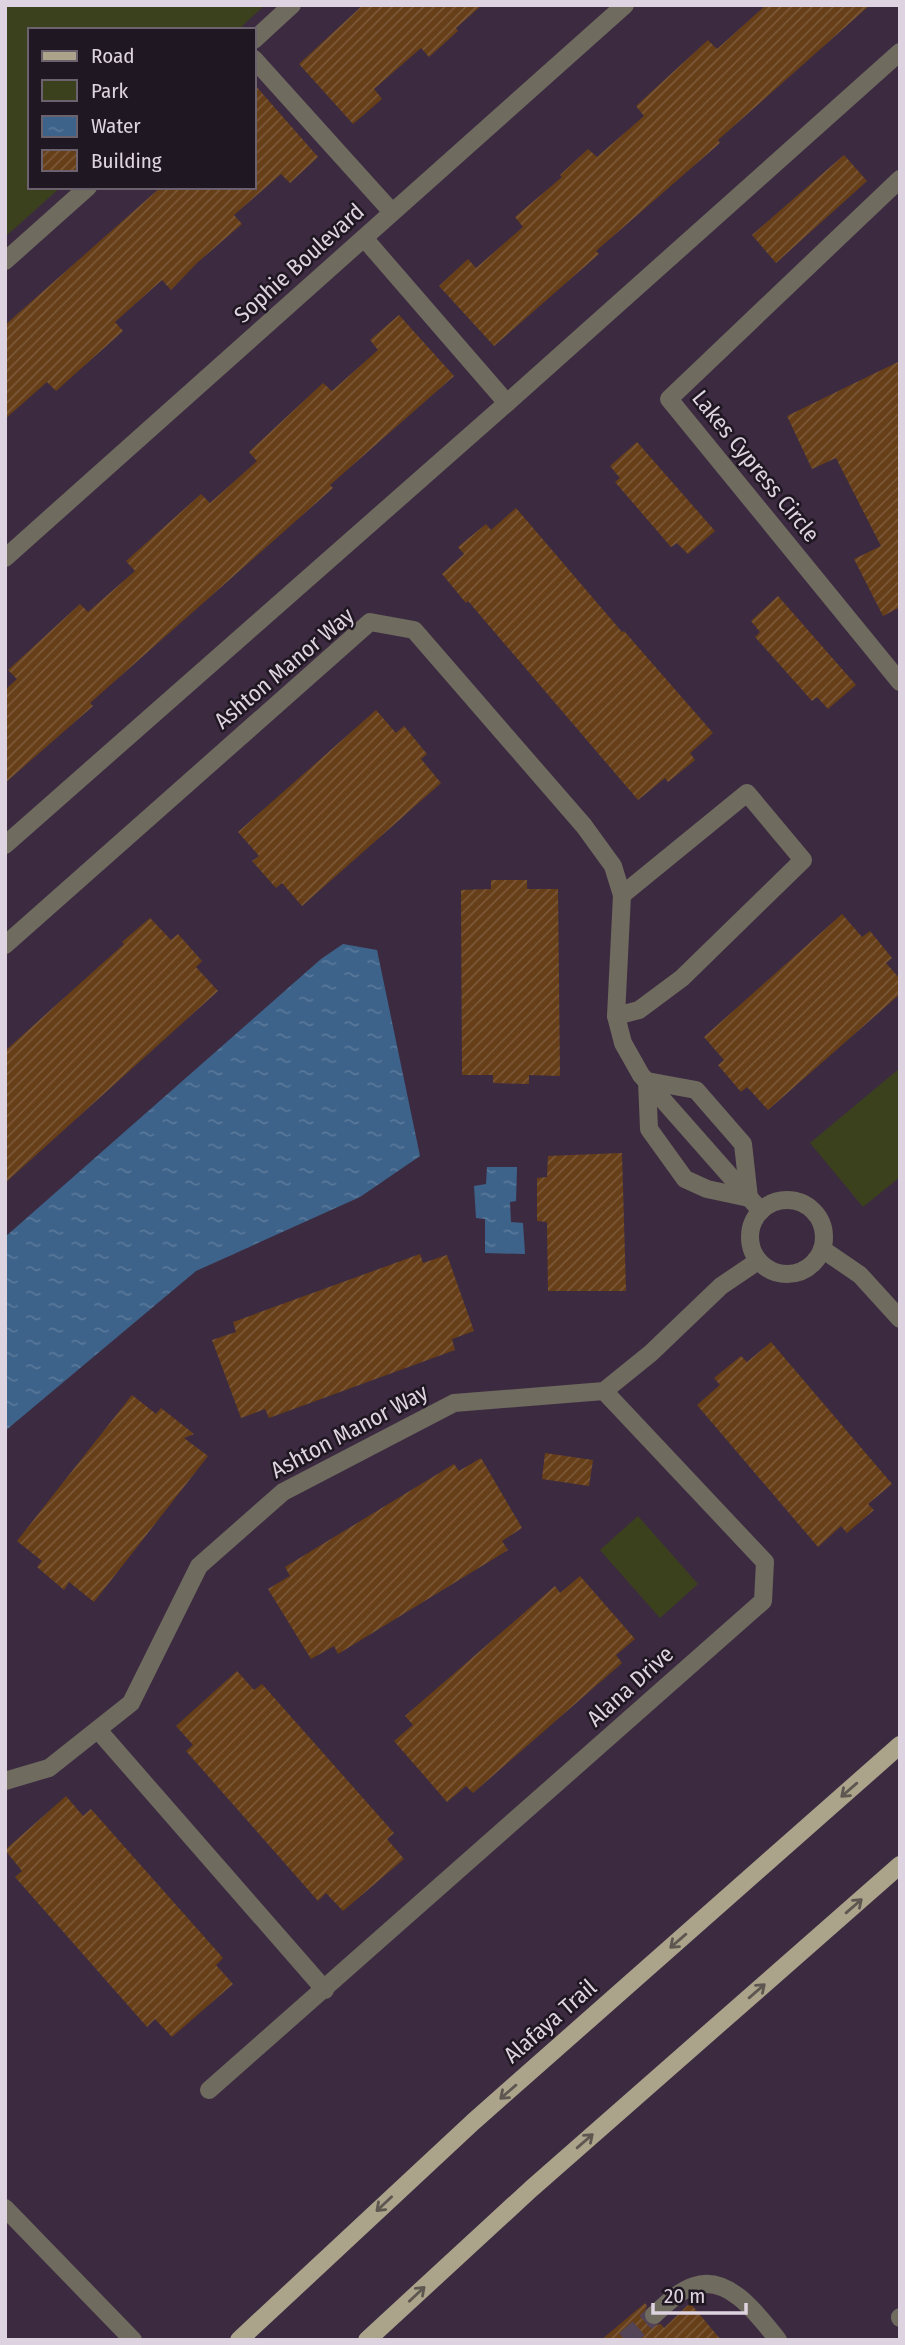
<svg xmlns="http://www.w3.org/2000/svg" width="905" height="2345" viewBox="0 0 905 2345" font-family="'Fira Sans Condensed',sans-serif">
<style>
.park{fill:#3b411c}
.water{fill:url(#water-ripples)}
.building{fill:url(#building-hatch)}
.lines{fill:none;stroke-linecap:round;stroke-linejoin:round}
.minor-tunnel{stroke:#544458;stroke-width:18;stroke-dasharray:18 9;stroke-linecap:butt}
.minor{stroke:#6f6b5f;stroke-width:18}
.major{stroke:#aba38a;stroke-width:18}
.oneway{stroke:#5e5650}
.labels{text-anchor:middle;stroke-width:5;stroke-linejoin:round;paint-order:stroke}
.street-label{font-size:23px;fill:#ded3e1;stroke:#1f1721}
</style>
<defs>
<pattern id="water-ripples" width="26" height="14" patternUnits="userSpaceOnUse" patternTransform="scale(1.75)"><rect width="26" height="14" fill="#3d638a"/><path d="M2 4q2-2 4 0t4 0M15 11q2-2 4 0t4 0" fill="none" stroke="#59789a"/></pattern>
<pattern id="building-hatch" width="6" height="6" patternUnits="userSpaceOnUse" patternTransform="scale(1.75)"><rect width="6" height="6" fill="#663e18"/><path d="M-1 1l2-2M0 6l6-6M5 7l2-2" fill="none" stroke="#7b5939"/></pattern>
</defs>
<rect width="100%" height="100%" fill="#3c2b40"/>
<g class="park">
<path d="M5,5h260l-27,25h-208v157h31l-56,50z"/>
<path d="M900,1068v109l-37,30 -53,-64z"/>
<path d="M638,1516l60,68 -38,34 -60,-68z"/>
</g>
<g class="water">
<path d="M343,944l34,6 43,206 -60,41 -164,74 -191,160v-194l316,-278z"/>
<path d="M487,1167h30l-1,34 -6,1 1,20 12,1 2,31 -40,-1v-34l-9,-1 -2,-32 12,-2z"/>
</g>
<g class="building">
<path d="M363,5h119l-26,23 2,3 -29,26 -8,-9 -47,41 8,10 -29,25 -54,-60z"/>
<path d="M766,5h104l-152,135 2,3 -124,108 3,3 -105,92 -55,-60 29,-27 8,9 47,-41 -8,-10 47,-40 -2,-2 28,-26 9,8 47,-41 -8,-10 72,-66 9,9z"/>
<path d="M254,84l64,73 -28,26 -9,-9 -47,41 8,9 -44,38 -27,28 -9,-10 -47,42 8,9 -67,60 -9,-9 -42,37v-94l156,-138h93z"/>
<path d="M844,155l23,26 -91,82 -24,-28z"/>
<path d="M399,315l55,61 -124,109 3,3 -243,215 3,3 -88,77v-93l12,-11 -9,-9 72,-66 8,8 47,-41 -9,-10 75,-67 9,9 47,-42 -8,-9 74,-69 9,8 46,-41 -8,-10z"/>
<path d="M900,361v246l-17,9 -29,-57 27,-13 -45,-88 -24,11 -25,-53z"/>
<path d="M637,442l78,89 -27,23 -11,-11 -6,4 -56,-65 5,-4 -10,-12z"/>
<path d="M516,508l106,124 2,-1 89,102 -23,20 5,7 -27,22 -3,-4 -27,22 -170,-199 -2,2 -24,-29 22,-20 -6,-7 28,-23 5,6z"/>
<path d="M778,596l78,89 -28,24 -11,-12 -5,4 -57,-64 5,-5 -9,-11z"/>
<path d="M376,710l20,23 8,-7 23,28 -6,5 20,24 -139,123 -20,-23 -6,5 -24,-27 7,-5 -21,-24z"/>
<path d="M491,880h36v9h31l2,187 -31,-1v9l-36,-1v-8h-31l-1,-185 30,-1z"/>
<path d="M842,914l20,23 8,-6 22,27 -6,5 14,16v15l-132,116 -21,-23 -6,5 -23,-27 6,-5 -20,-23z"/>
<path d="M150,918l21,22 7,-6 24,27 -6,6 22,24 -213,192v-132l119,-107 -2,-2z"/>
<path d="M622,1153l4,138h-78l-1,-69 -10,-1v-43l10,-1 1,-21z"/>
<path d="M420,1254l3,9 24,-8 27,76 -22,8 3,11 -186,68 -4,-9 -24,9 -29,-78 24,-8 -3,-10z"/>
<path d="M771,1342l121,142 -24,20 6,6 -27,23 -6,-7 -23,21 -121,-142 23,-20 -6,-7 27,-22 6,6z"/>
<path d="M132,1395l24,19 5,-6 33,26 -10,4 24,18 -114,146 -25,-20 -5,8 -27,-23 5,-6 -25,-20z"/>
<path d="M545,1453l48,7 -4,26 -47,-7z"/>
<path d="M481,1458l41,70 -20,13 6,9 -170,104 -4,-8 -23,13 -43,-70 22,-13 -5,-9 169,-103 5,7z"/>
<path d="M580,1576l55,63 -19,16 6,8 -149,130 -7,-7 -19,16 -53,-61 19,-16 -8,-9 150,-130 5,7z"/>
<path d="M237,1671l17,19 8,-6 132,149 -7,6 17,20 -61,52 -17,-18 -8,8 -132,-150 7,-6 -17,-19z"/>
<path d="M66,1796l17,20 8,-7 132,149 -7,7 17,19 -61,53 -17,-18 -8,8 -132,-150 7,-6 -17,-21z"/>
<path d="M645,2303l2,3 -4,11 2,5 6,4 10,-2 3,4 26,-25 31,37h-120z"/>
</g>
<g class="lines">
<path class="minor-tunnel" d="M625,2340l29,-25"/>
<g class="minor">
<path d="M254,40l38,-35"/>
<path d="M254,59l138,153"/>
<path d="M900,179l-231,220 231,283"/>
<path d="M364,238l143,165"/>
<path d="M5,261l83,-74"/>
<path d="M5,558l620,-553"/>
<path d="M5,845l502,-442 393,-351"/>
<path d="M5,945l365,-323 44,8 170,196 29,40 9,29 -6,121 7,27 18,32 120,136"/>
<path d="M616,1016l23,-6 43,-32 121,-118 -56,-67 -125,102"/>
<path d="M647,1081l49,9 47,54 6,54 -42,-9 -22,-10 -36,-50z"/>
<circle cx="787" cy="1237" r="37"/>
<path d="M822,1249l38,26 40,44"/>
<path d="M98,1730l227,260"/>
<path d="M5,1781l44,-13 82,-65 68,-137 84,-74 171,-89 150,-12 47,-38 70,-67 37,-25"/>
<path d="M209,2090l554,-489 2,-39 -161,-171"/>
<path d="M5,2208l128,132"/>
<path d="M654,2315c12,-11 25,-24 40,-29 35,-12 65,30 84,54"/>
<path d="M900,2317v1"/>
</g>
<g class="major">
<path d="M239,2340l234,-218 427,-377"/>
<path d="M367,2340l164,-151 369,-324"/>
</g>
</g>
<defs><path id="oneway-shaft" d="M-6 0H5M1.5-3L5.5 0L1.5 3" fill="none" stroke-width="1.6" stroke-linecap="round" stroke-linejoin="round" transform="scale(1.75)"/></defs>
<g class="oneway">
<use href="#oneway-shaft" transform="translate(849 1790) rotate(139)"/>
<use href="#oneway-shaft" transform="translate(854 1906) rotate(-41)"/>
<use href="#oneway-shaft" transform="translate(678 1941) rotate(139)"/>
<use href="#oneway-shaft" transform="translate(757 1991) rotate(-41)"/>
<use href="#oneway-shaft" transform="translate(508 2092) rotate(139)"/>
<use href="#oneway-shaft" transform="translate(585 2141) rotate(-41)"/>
<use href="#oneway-shaft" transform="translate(384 2204) rotate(137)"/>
<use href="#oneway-shaft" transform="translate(417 2294) rotate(-43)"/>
</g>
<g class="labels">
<g class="street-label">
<text transform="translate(299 263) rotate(-42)" y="8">Sophie Boulevard</text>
<text transform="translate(756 466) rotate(51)" y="8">Lakes Cypress Circle</text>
<text transform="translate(284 668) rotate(-40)" y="8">Ashton Manor Way</text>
<text transform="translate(349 1431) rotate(-28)" y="8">Ashton Manor Way</text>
<text transform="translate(630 1686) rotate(-42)" y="8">Alana Drive</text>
<text transform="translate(550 2021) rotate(-41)" y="8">Alafaya Trail</text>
</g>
</g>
<rect width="905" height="2345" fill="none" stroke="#ded3e1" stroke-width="14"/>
<rect x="28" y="28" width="228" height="161" fill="#1f1721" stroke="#6b626e" stroke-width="2"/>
<rect x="42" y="51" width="35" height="10" fill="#aba38a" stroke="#6b626e" stroke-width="2"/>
<text x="91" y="63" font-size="21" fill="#ded3e1">Road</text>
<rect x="42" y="80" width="35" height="21" fill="#3b411c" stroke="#6b626e" stroke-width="2"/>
<text x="91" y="98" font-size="21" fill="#ded3e1">Park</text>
<rect x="42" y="116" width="35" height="21" fill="url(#water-ripples)" stroke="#6b626e" stroke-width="2"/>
<text x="91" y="133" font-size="21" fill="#ded3e1">Water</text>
<rect x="42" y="150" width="35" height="21" fill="url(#building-hatch)" stroke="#6b626e" stroke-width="2"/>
<text x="91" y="168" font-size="21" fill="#ded3e1">Building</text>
<path d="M653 2303v10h93v-10" fill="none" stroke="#ded3e1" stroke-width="3.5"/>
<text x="664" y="2303" font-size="21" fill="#ded3e1" stroke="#1f1721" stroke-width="5" paint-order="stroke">20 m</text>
</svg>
